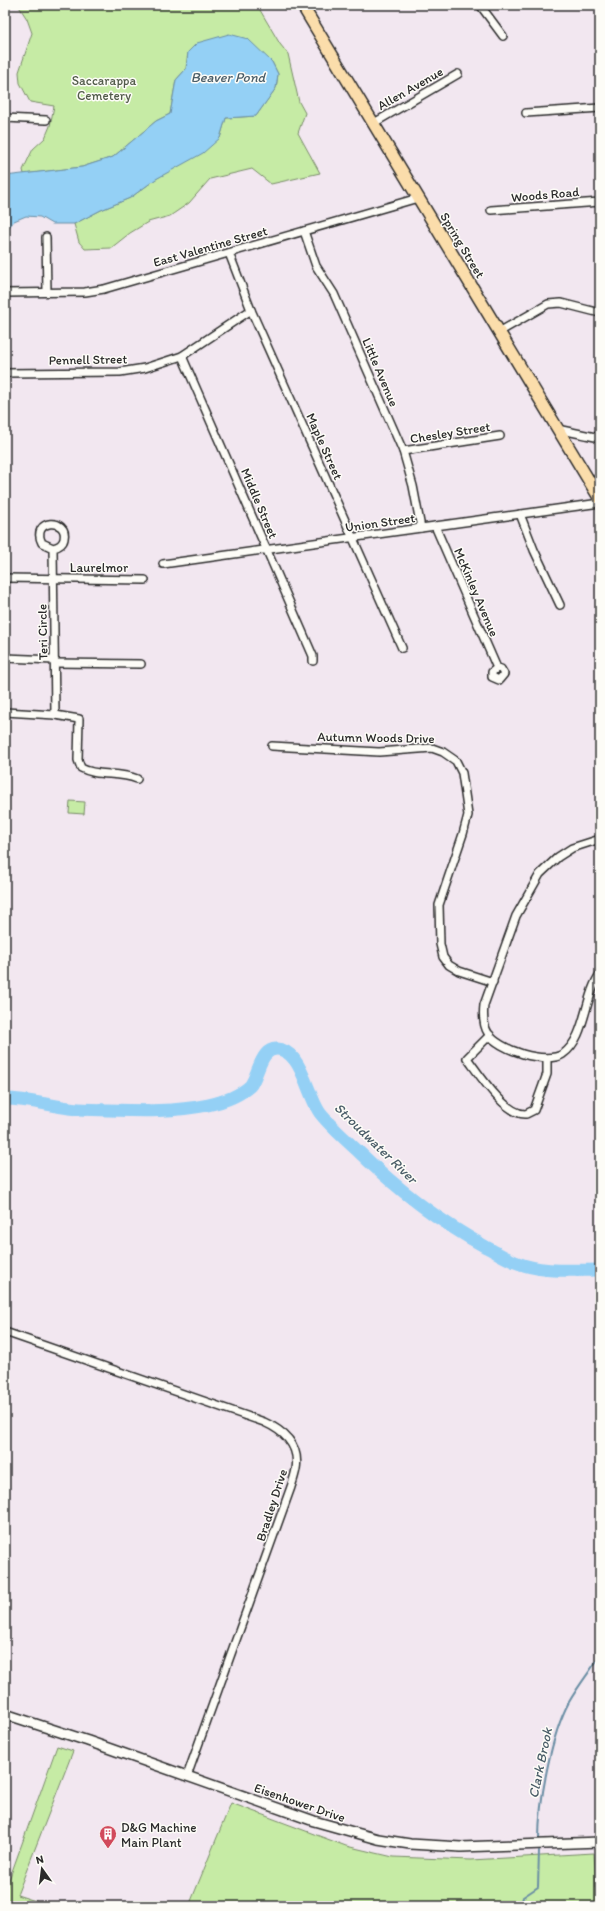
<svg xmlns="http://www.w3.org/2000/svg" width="605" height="1911" viewBox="0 0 605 1911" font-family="Itim,sans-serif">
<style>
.green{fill:#c6eba5;stroke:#788b68}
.water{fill:#94d0f5;stroke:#6a8ea4}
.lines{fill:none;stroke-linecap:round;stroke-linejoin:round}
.stream{stroke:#6a8ea4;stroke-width:2}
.river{stroke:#94d0f5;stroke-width:13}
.minor-casing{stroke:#2b2b2b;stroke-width:10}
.tertiary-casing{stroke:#2b2b2b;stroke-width:12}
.primary-casing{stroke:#2b2b2b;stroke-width:14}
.minor{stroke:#fdfcf7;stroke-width:7}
.tertiary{stroke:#fdfcf7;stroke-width:9}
.primary{stroke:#fbddab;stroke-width:11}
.labels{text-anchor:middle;stroke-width:3;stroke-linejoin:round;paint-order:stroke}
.park-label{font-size:13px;fill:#525b4a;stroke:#fdfcf7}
.street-label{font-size:13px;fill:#2b2b2b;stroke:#fdfcf7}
.poi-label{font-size:13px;fill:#2b2b2b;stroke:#fdfcf7;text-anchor:start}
.water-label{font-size:14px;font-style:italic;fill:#4a5d68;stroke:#fdfcf7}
</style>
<rect width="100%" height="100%" fill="#f2e7f0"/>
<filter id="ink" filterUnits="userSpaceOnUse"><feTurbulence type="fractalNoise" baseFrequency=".025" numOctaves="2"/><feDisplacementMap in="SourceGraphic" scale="8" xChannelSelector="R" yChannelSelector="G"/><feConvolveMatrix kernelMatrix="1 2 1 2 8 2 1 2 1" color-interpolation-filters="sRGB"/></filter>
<g filter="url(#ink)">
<g class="green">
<path d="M18,5h239l23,39 8,10 11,48 6,11 -7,20 22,40 -49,11 -19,-15 -42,10 -21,24 -19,13 -22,6 -18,11 -19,15 -26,1 -6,-7 -5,-18 27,-14 29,-12 26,-19 64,-41 6,-20 30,-2 20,-28 2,-14 -6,-12 -84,-10 -2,17 -10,11 -6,34 -14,7 -43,36 -31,10 -58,7 -1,-4 10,-21 12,-11 5,-12 4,-20 -24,-4 -10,-19 -1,-11 13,-39 -5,-14z"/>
<path d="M70,801l15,1 -1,12 -15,-1z"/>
<path d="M57,1746l16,5 -56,144 34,11h-46v-15z"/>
<path d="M231,1803l115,43 47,11 78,3 123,-7 3,53h-408z"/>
</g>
<path class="water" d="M229,34l19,5 24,23 6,12 -2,14 -20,28 -30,2 -6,20 -17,15 -47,26 -26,19 -29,12 -27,14h-22l-12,-7 -14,-1 -12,5 -9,11v-56l77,-9 31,-10 43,-36 14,-7 6,-34 10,-11 2,-17 9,-9z"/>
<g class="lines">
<g class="stream">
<path d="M539,1839c0,-39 12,-104 30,-137 9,-16 21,-31 31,-46"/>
<path d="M521,1906l2,-9 15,-10 1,-36"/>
</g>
<path class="river" d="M5,1099c22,0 42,6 64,9 12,2 26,1 39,2 34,1 66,2 100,-5 14,-3 31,-9 42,-19 9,-10 10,-43 32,-36 20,6 26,46 38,63 11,14 25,26 38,38 39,38 80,70 128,96 10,5 19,11 29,15 26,11 58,8 85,8"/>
<g class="minor-casing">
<g id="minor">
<path d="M480,5l23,31"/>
<path d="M536,5h3"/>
<path d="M526,113l74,-5"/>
<path d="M5,118l41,2"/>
<path d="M374,123l84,-49"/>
<path d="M491,210l109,-8"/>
<path d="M304,231l12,35 18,28 69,157 10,35 8,42"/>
<path d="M46,237l1,55"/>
<path d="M229,253l22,57 151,338"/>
<path d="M5,293l80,-1 19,-3 314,-91"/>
<path d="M499,332l49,-28 13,-1 39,10"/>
<path d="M182,356l131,300v5"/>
<path d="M5,373l115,-1 25,-4 37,-12 69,-46"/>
<path d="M557,429l43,9"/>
<path d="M403,451l97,-15"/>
<path d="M520,514l14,36 26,55"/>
<path d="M435,526l62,142 -5,4v5l7,3 5,-6 -3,-5 -4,-1"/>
<path d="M53,548l-11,-5c-12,-24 27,-26 22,-4 -1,5 -6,8 -11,9l2,167"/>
<path d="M163,564l437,-61"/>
<path d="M5,578l140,2"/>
<path d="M5,658l49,2"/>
<path d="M54,663l87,1"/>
<path d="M5,712l50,3 24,4 -1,41 3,8c16,9 38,3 56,11"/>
<path d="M272,746l107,6 53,-4 11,4 13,9 6,12 6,42 -5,19 -24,71 1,39 3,13 6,8 10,6 34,11"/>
<path d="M600,839l-28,9 -14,9 -18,17 -24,42 -32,89c-1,9 -1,20 4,28 10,17 58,32 75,21 23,-16 21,-57 37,-80"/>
<path d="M490,1035l-23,23c12,16 38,57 59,56l8,-4 13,-36v-15"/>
<path d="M5,1332l259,90c20,9 36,23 32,47 -1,6 -3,12 -5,18l-104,289"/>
</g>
</g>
<g class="tertiary-casing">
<path id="tertiary" d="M5,1714l83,27 226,80 64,18 32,5 51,3 139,-5"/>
</g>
<g class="primary-casing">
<path id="primary" d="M302,5l298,494"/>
</g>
<use href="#minor" class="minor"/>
<use href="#tertiary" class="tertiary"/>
<use href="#primary" class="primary"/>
</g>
</g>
<defs>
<g id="building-pin" transform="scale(0.9)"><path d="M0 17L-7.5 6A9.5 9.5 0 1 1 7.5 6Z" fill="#d1495b" stroke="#fdfcf7"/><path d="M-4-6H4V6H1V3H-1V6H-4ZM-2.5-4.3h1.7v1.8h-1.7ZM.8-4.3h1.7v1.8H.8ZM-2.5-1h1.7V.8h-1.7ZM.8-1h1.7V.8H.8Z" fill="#fff"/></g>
</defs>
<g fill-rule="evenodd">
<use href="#building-pin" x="108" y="1834"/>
</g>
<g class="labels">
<g class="park-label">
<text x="104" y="85">Saccarappa<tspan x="104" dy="15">Cemetery</tspan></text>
</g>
<g class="street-label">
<text transform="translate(410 88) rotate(-30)" y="5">Allen Avenue</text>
<text transform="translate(545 194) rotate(-5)" y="5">Woods Road</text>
<text transform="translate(463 245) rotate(59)" y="5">Spring Street</text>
<text transform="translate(210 246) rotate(-16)" y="5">East Valentine Street</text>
<text transform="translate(88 359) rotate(-1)" y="5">Pennell Street</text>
<text transform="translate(381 372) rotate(67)" y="5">Little Avenue</text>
<text transform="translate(450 432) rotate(-9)" y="5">Chesley Street</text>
<text transform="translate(325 446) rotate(66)" y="5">Maple Street</text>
<text transform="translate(260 503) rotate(67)" y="5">Middle Street</text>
<text transform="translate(380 522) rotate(-8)" y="5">Union Street</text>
<text x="99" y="572">Laurelmor</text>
<text transform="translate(477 592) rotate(67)" y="5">McKinley Avenue</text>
<text transform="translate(42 632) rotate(-91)" y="5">Teri Circle</text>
<text transform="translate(376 737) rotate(1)" y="5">Autumn Woods Drive</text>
<text transform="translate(271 1505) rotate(-72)" y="5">Bradley Drive</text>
<text transform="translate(300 1802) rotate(19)" y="5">Eisenhower Drive</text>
</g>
<g class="poi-label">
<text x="121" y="1832">D&amp;G Machine<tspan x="121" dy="15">Main Plant</tspan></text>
</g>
<g class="water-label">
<text x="228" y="82">Beaver Pond</text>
<text transform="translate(376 1143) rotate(44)" y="5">Stroudwater River</text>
<text transform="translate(540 1763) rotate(-78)" y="5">Clark Brook</text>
</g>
</g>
<rect width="605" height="1911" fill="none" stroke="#fdfcf7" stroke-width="20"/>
<rect x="10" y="10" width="585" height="1891" fill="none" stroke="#2b2b2b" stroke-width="1.5" filter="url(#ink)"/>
<g transform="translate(42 1869) rotate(346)" stroke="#fdfcf7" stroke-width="3" paint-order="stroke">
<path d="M0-3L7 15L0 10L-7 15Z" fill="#2b2b2b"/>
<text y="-6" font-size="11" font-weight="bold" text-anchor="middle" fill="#2b2b2b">N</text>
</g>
</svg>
